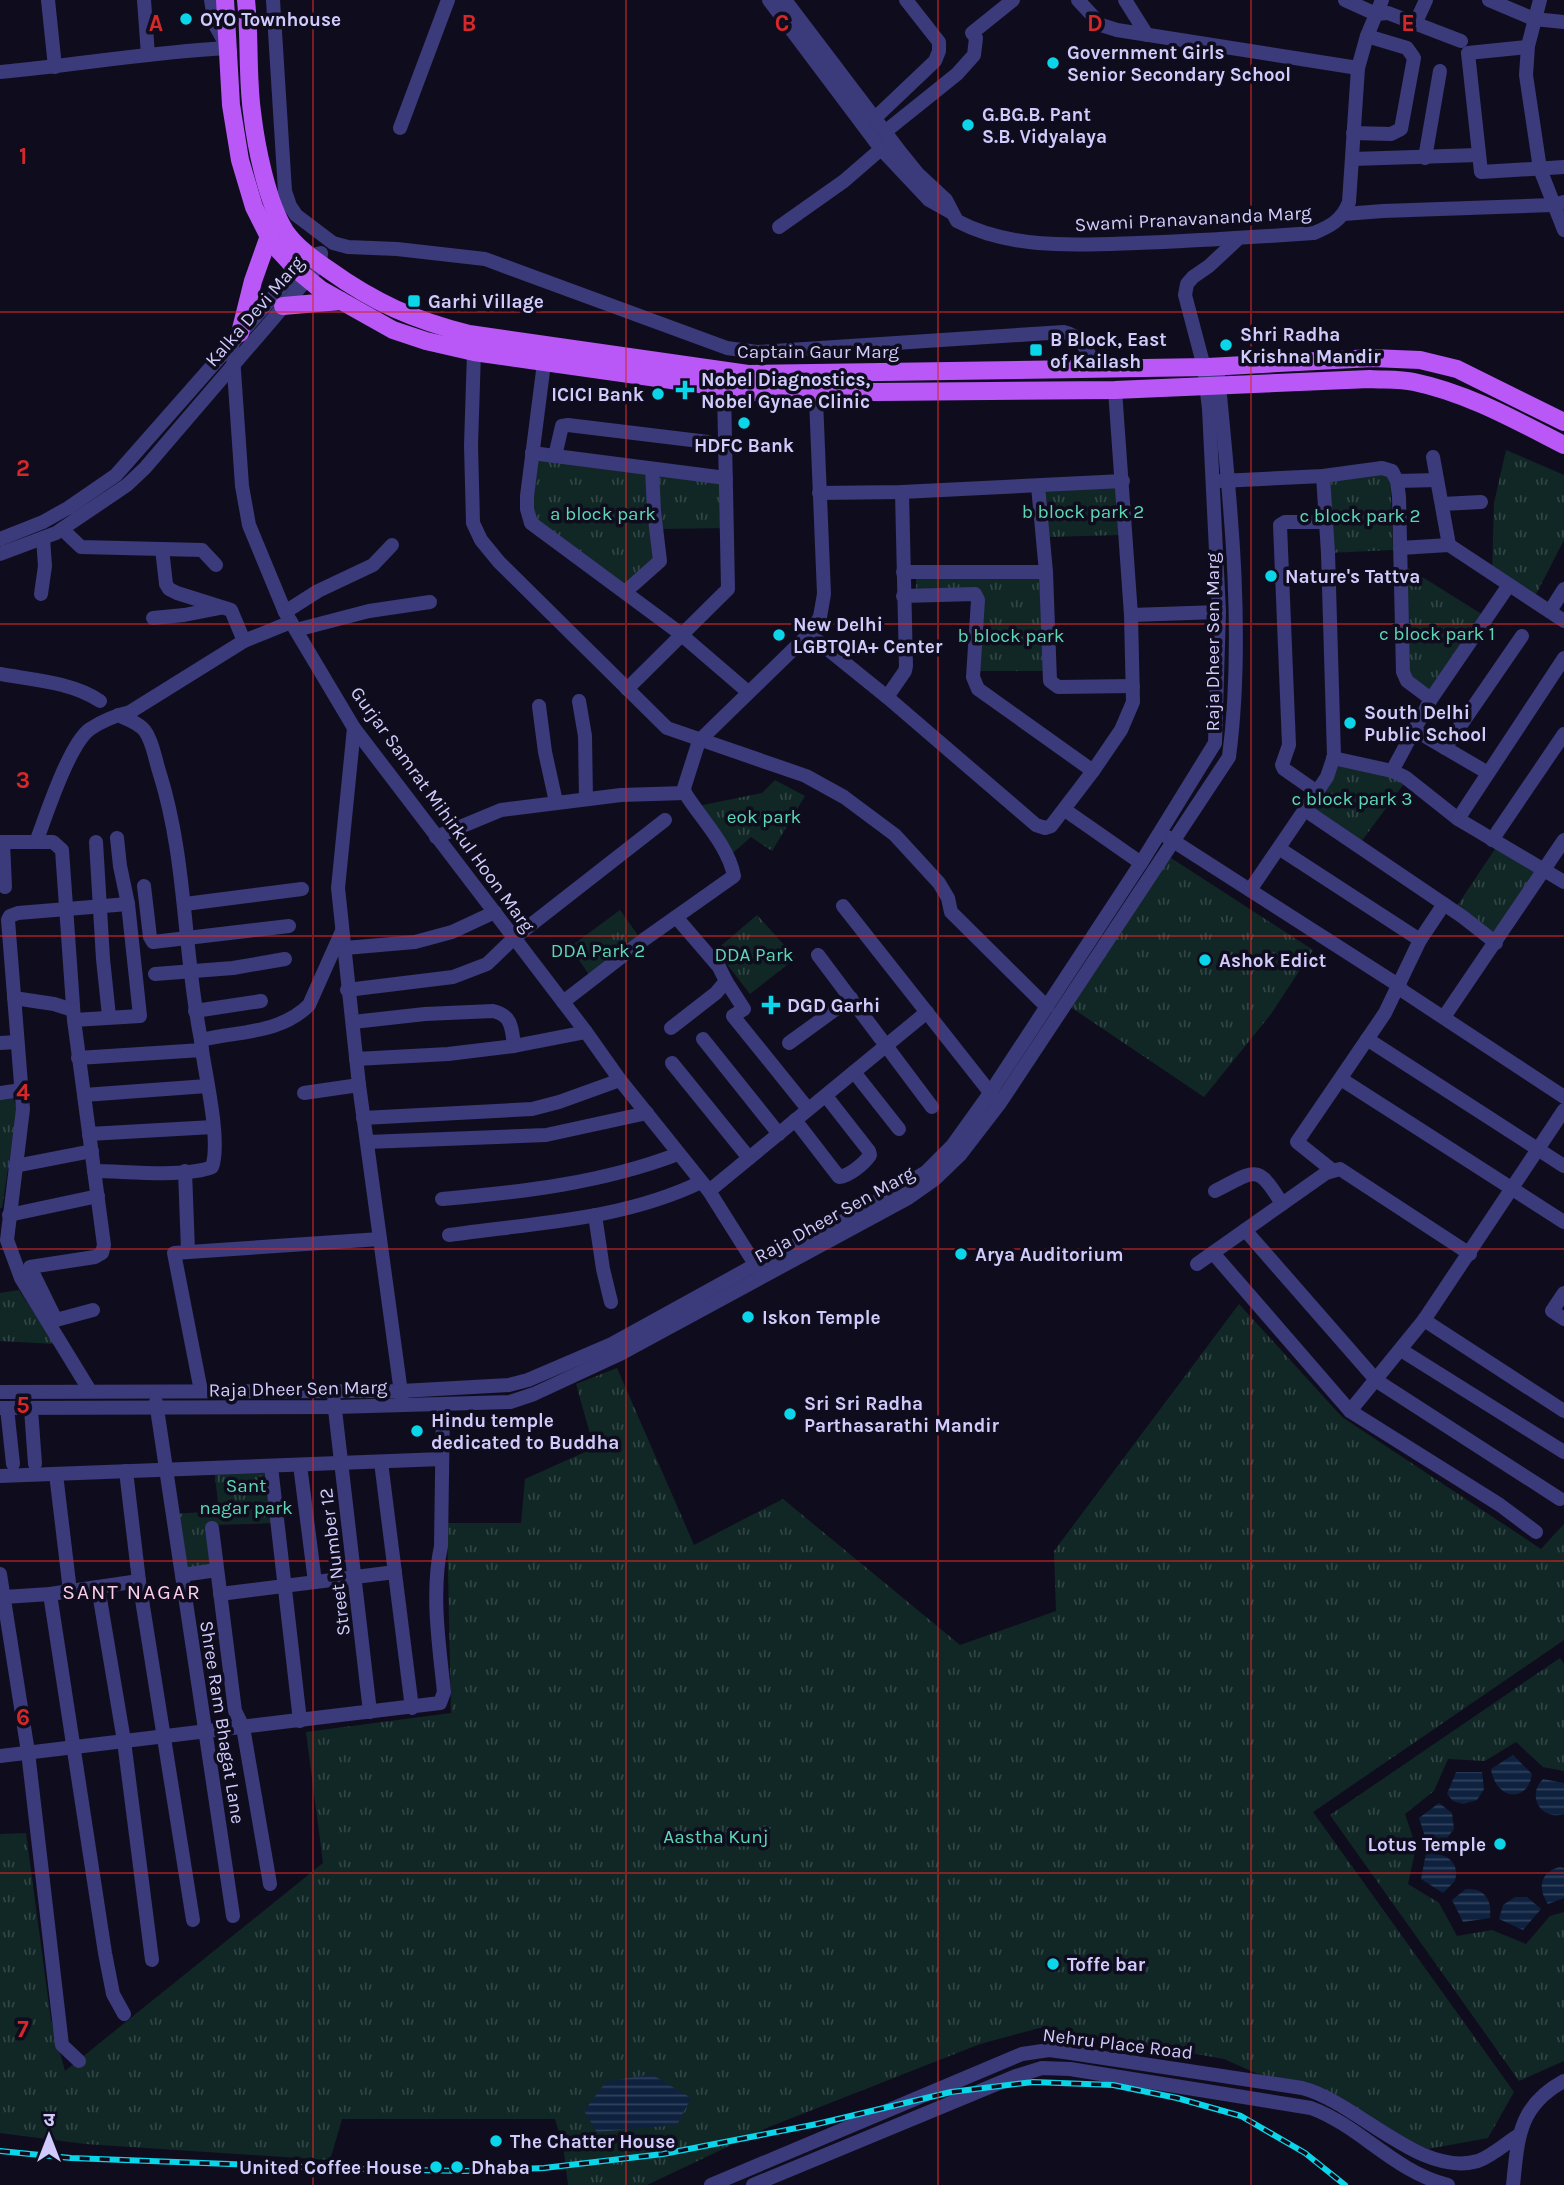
<svg xmlns="http://www.w3.org/2000/svg" width="1564" height="2185" viewBox="0 0 1564 2185" font-family="Karla,'Noto Sans Devanagari',sans-serif">
<style>
.grass{fill:url(#grass-tufts)}
.water{fill:url(#water-rules)}
.lines{fill:none;stroke-linecap:round;stroke-linejoin:round}
.minor{stroke:#3b3a7a;stroke-width:14}
.major{stroke:#b958f7;stroke-width:18}
.rail-casing{stroke:#0bd5e8;stroke-width:6}
.rail{stroke:#0f0d1d;stroke-width:3.5;stroke-dasharray:10;stroke-linecap:butt}
.grid{fill:none;stroke:#d62828;stroke-width:2;stroke-opacity:0.55}
.poi-dot{fill:#0bd5e8;stroke:#0f0d1d;stroke-width:2.5}
.labels{text-anchor:middle;stroke-width:7;stroke-linejoin:round;paint-order:stroke}
.poi-label{font-size:19px;font-weight:bold;fill:#d0cbfc;stroke:#0f0d1d;text-anchor:start}
.street-label{font-size:19px;fill:#d0cbfc;stroke:#0f0d1d}
.park-label{font-size:19px;fill:#5cd8b7;stroke:#0f0d1d}
.neighbourhood-label{font-size:21px;letter-spacing:2px;fill:#fdcdec;stroke:#0f0d1d}
.grid-label{font-size:23px;text-anchor:middle;font-weight:bold;fill:#d62828;stroke:#0f0d1d;stroke-width:7;stroke-linejoin:round;paint-order:stroke}
</style>
<defs>
<pattern id="grass-tufts" width="24" height="20" patternUnits="userSpaceOnUse" patternTransform="scale(1.75)"><rect width="24" height="20" fill="#102725"/><path d="M3 7l-1-3M5 7V3M7 7l1-3M15 17l-1-3M17 17v-4M19 17l1-3" fill="none" stroke="#324546"/></pattern>
<pattern id="water-rules" width="6" height="5" patternUnits="userSpaceOnUse" patternTransform="scale(1.75)"><rect width="6" height="5" fill="#0e2240"/><path d="M0 2.5h6" fill="none" stroke="#30415c"/></pattern>
</defs>
<rect width="100%" height="100%" fill="#0f0d1d"/>
<g class="grass">
<path d="M1506,450l58,25v65l-31,60 -41,-25 2,-72z"/>
<path d="M532,453l194,25 1,50 -71,1 4,32 -35,31 -94,-69z"/>
<path d="M1390,472l3,78 -65,3 1,-73z"/>
<path d="M1119,485l1,50 -72,2 -5,-49z"/>
<path d="M1043,568l6,103h-75l1,-76h-59v-26z"/>
<path d="M1408,568l83,52 -59,88 -30,-25z"/>
<path d="M1333,761l73,20 -45,61 -56,-32z"/>
<path d="M775,780l30,16 -33,55 -21,-14 -24,21 -34,-51 69,-14z"/>
<path d="M1499,843l46,29 -47,69 -41,-35z"/>
<path d="M1168,856l145,94 -42,64 -67,83 -135,-91z"/>
<path d="M620,910l22,31 -50,38 -22,-32z"/>
<path d="M757,915l39,43 -46,36 -34,-44z"/>
<path d="M13,1097l4,12 -15,99h-2v-110z"/>
<path d="M19,1290l36,54 -55,-3v-48z"/>
<path d="M1239,1304l103,113 199,132 23,-25v116l-251,172 201,280 -26,46 -60,11 -204,-90 -181,-32 -63,17 -211,83 -122,58h-79l-5,-40 -8,-26h-213l-12,41 -245,-16 -85,-11v-299l26,-1 25,187 14,51 258,-208 -17,-131 145,-19 -4,-190h74l4,-44 69,-31 -18,-64 41,-16 77,177 89,-46 177,146 96,-34 -2,-60z"/>
<path d="M271,1466l6,57 -66,2 3,45 -32,5 -9,-61 46,-3 -5,-43z"/>
<path d="M1560,1658l4,6v107l-21,-4 -27,-25 -31,19 -37,-2 -14,32 -29,23 11,33 -8,37 31,19 18,33 35,-6 34,14 24,-28 14,-4v149l-45,20 -189,-266z"/>
</g>
<g class="water">
<path d="M1513,1755l19,19c-4,29 -36,27 -41,-5z"/>
<path d="M1456,1772h26l2,17 -7,11 -14,4 -10,-3 -6,-7z"/>
<path d="M1543,1779l21,4v31c-23,7 -38,-18 -21,-35z"/>
<path d="M1439,1803l13,10 2,16 -10,13 -17,1 -8,-25z"/>
<path d="M1426,1853c19,0 34,7 29,28l-12,12 -22,-14z"/>
<path d="M1560,1867l4,1v30l-16,6c-11,-16 -8,-32 12,-37z"/>
<path d="M1466,1889c19,-1 26,11 24,29l-27,4 -11,-22z"/>
<path d="M1515,1897h12l14,12 -18,21 -24,-11 4,-14z"/>
<path d="M651,2074l40,24 -14,27 -80,7 -13,-21 22,-29z"/>
</g>
<g class="lines">
<g class="minor">
<path d="M48,0l7,67"/>
<path d="M144,0l4,55"/>
<path d="M273,0l12,191 5,15 6,9 37,28 15,4 49,2 88,10 242,89 30,4 307,-20c18,4 24,21 33,36"/>
<path d="M769,0l112,149 48,51 23,13"/>
<path d="M785,0l116,153 17,21 28,26 11,21c55,29 120,24 180,22 59,-2 118,-6 177,-10 17,-7 28,-13 35,-31l9,-134 9,-32 15,-36"/>
<path d="M1078,0l23,25 16,5 241,38"/>
<path d="M1125,0l22,35"/>
<path d="M1345,0l31,14 12,-1 73,28"/>
<path d="M1489,0l45,19 30,3"/>
<path d="M1540,0l-12,46 -2,29 14,94 24,61"/>
<path d="M1415,24l11,-24"/>
<path d="M1527,47l-59,6 13,119 83,-5"/>
<path d="M0,72c76,-7 151,-20 228,-24l-13,-23 -4,-25"/>
<path d="M875,118l60,-57 4,-10v-9l-33,-42"/>
<path d="M400,128l48,-128"/>
<path d="M886,131l71,-57 17,-19 2,-17 -4,-5 41,-33"/>
<path d="M1353,133l38,1 10,-5 13,-71 -7,-10 -40,-12"/>
<path d="M1425,158l15,-87"/>
<path d="M1352,159l126,-4"/>
<path d="M1344,214l39,-3 170,-6 11,-3"/>
<path d="M779,227l65,-46 37,-32"/>
<path d="M232,342l10,144 7,39 36,87 69,116 232,304 34,48 89,111 51,81"/>
<path d="M474,352l-3,93 2,78 8,17 18,22 168,166 139,48 38,21 51,38 44,48 9,15 3,14 96,95"/>
<path d="M544,363l-17,133v13l4,14 146,108 71,61"/>
<path d="M532,453l194,25"/>
<path d="M555,456l7,-30 6,-1 140,17"/>
<path d="M1433,457l16,88"/>
<path d="M1221,481l102,-5 59,-8 10,3 5,10 2,16 4,175 4,9 24,18"/>
<path d="M1397,481l40,-1"/>
<path d="M1038,486l8,86 4,109 8,6 75,-1"/>
<path d="M819,493l83,-1 221,-11"/>
<path d="M1442,504l39,-2"/>
<path d="M62,529l19,18 121,3 14,15"/>
<path d="M0,539l43,-17 25,-14 48,-33 193,-219 12,-3 -1,11 -175,204 -18,17 -71,48 -56,21"/>
<path d="M1400,548l49,-3 115,76"/>
<path d="M162,549l4,35 3,5 8,4 54,17 13,31"/>
<path d="M903,572h143"/>
<path d="M625,592l35,-31 -6,-50 -2,-42"/>
<path d="M41,594l4,-28 -2,-28"/>
<path d="M903,596l72,-2 3,6 -5,77 5,12 115,82"/>
<path d="M1550,611l14,-22"/>
<path d="M285,612l33,-21 55,-26 19,-20"/>
<path d="M1131,615l88,-3"/>
<path d="M153,618l31,-3 36,-7"/>
<path d="M296,630l73,-19 61,-9"/>
<path d="M809,634l78,63 149,128 9,3 6,-2 42,-55 28,-41 12,-28 -2,-87 -16,-225"/>
<path d="M0,674c33,6 71,8 100,27"/>
<path d="M627,689l101,-100 -4,-200"/>
<path d="M887,697l18,-26 1,-5 -4,-174"/>
<path d="M579,701l6,35 1,63"/>
<path d="M539,706l6,46 11,50"/>
<path d="M118,715c9,4 21,8 27,16 8,11 10,28 14,40 28,88 24,180 42,269"/>
<path d="M354,728l-16,160 21,197 43,315"/>
<path d="M1423,735l65,38"/>
<path d="M1445,748l77,-112"/>
<path d="M1333,758l59,13 13,6 53,42 106,63"/>
<path d="M1392,771l39,-72 78,-114"/>
<path d="M1317,792l-33,-23 -2,-4 7,-20 -9,-220 5,-3h41"/>
<path d="M1065,810l76,53"/>
<path d="M1305,810l158,107 33,26"/>
<path d="M1458,819l106,-161"/>
<path d="M436,837l65,-27 120,-15 64,-2"/>
<path d="M1167,837l231,148 5,6 161,106"/>
<path d="M1492,840l72,-106"/>
<path d="M0,842h53l9,8 12,170 30,225 -2,8 -7,4 -65,10 26,53 37,-10"/>
<path d="M3,842l2,45"/>
<path d="M36,842c10,-26 33,-98 54,-113 12,-8 27,-14 40,-17l114,-71 47,-19"/>
<path d="M96,842l7,117 6,57"/>
<path d="M1280,849l140,91"/>
<path d="M144,886l6,51 3,5 136,-16"/>
<path d="M1250,890l77,-113 7,-21 -6,-203 -5,-77"/>
<path d="M185,904l117,-15"/>
<path d="M843,906l153,194"/>
<path d="M345,948l70,-6 37,-10 43,-20"/>
<path d="M818,955l114,152"/>
<path d="M155,974l78,-6 52,-9"/>
<path d="M726,981l18,28 -11,7 75,93"/>
<path d="M347,990l106,-13 34,-13 27,-26 151,-118"/>
<path d="M14,998l40,6 19,6"/>
<path d="M563,1002l79,-61 92,-65c-6,-31 -33,-57 -49,-83l-1,-5 15,-47 110,-107 11,-17 4,-23 -9,-219"/>
<path d="M195,1011l66,-10"/>
<path d="M1444,1017l120,-177"/>
<path d="M74,1020l66,-4 -12,-112 -8,-38 -3,-28"/>
<path d="M353,1022l72,-8 68,-3c19,4 19,18 21,35"/>
<path d="M671,1028l45,-35 10,-12 -7,-14 -43,-50"/>
<path d="M703,1039l76,95"/>
<path d="M1367,1039l197,127"/>
<path d="M0,1043l17,-1"/>
<path d="M789,1043l62,-45"/>
<path d="M78,1058l124,-8 -1,-10c37,-9 79,-6 108,-35l33,-74"/>
<path d="M356,1059l92,-5 66,-8 72,-14"/>
<path d="M672,1063l77,95"/>
<path d="M854,1072l45,57"/>
<path d="M1341,1079l223,143"/>
<path d="M0,1093l21,-3"/>
<path d="M304,1093l55,-8"/>
<path d="M84,1095l123,-9"/>
<path d="M363,1118l169,-9 27,-7 61,-22"/>
<path d="M795,1120l44,57c10,-1 25,-13 31,-22l-1,-4 -43,-55"/>
<path d="M89,1134l124,-7"/>
<path d="M367,1142l179,-7 101,-22"/>
<path d="M15,1166l77,-15"/>
<path d="M1332,1170l-35,-28 88,-129 35,-73 24,-36"/>
<path d="M94,1171c31,0 91,7 118,-4 9,-25 -6,-89 -10,-117"/>
<path d="M185,1171l3,80"/>
<path d="M709,1191l218,-179"/>
<path d="M1215,1191c40,-20 42,-29 67,13"/>
<path d="M442,1199c81,-7 160,-16 236,-45"/>
<path d="M9,1215l89,-19"/>
<path d="M595,1215l8,54 8,33"/>
<path d="M1245,1230l132,151 183,118"/>
<path d="M449,1235c84,-12 174,-15 252,-53"/>
<path d="M1213,1253l137,158 150,94 36,27"/>
<path d="M1197,1264l129,-91 14,-4 130,85"/>
<path d="M1564,1293l-12,18 12,8"/>
<path d="M1424,1320l140,91"/>
<path d="M1401,1350l163,102"/>
<path d="M90,1391l-69,-113 -14,-38 16,-131 -15,-189 2,-4 8,-3 110,-9"/>
<path d="M201,1391l-27,-138 206,-14"/>
<path d="M0,1392l401,-1 108,-6 19,-5 84,-36 143,-79 92,-46 79,-47 26,-26 38,-53 151,-230 74,-120 4,-131 -10,-203 -5,-42 -19,-72 2,-11 6,-7 16,-11 30,-28"/>
<path d="M334,1401l36,311"/>
<path d="M156,1402l77,514"/>
<path d="M0,1408l335,-1 175,-5 24,-8 84,-39 290,-157 27,-19 25,-24 40,-52 229,-346c16,-123 1,-259 -11,-382"/>
<path d="M7,1408l6,56"/>
<path d="M31,1409l4,55"/>
<path d="M1350,1411l74,-91 140,-210"/>
<path d="M381,1462l31,246"/>
<path d="M300,1465l15,117"/>
<path d="M271,1466l29,255"/>
<path d="M126,1471l13,110 54,339"/>
<path d="M56,1474l14,117"/>
<path d="M0,1476l442,-17"/>
<path d="M212,1528l23,183 8,16 27,157"/>
<path d="M0,1574l28,178 34,293 17,16"/>
<path d="M182,1575l35,-5"/>
<path d="M98,1587l26,154 28,219"/>
<path d="M50,1594l55,359 8,41 11,20"/>
<path d="M220,1594l175,-22"/>
<path d="M4,1597l46,-3 89,-13"/>
<path d="M0,1756l440,-53 4,-11c-5,-48 -13,-99 -3,-146l2,-141"/>
<path d="M711,2185l311,-131 27,-4 15,2 238,36c55,14 118,90 176,73 14,-5 28,-18 41,-26"/>
<path d="M753,2185l263,-109 26,-8 28,1 241,39c51,19 82,63 137,77"/>
<path d="M1513,2185c5,-47 5,-79 51,-104"/>
</g>
<g class="major">
<path d="M225,0l6,105 9,55 14,47 18,36 25,27 23,19 73,41 33,11 48,11 289,41 352,-3 255,-11c14,1 30,0 44,3 53,11 101,38 150,63"/>
<path d="M246,0c4,37 1,75 6,112 4,35 15,89 33,119 11,16 28,28 44,39 46,33 85,50 140,64l279,40 460,-7 164,-9 48,2 37,9 107,53"/>
<path d="M283,306l58,-5"/>
<path d="M240,333l13,-52 16,-45"/>
</g>
<g class="rail-casing">
<path id="rail" d="M0,2151l71,7 287,11 108,2 78,-3 119,-14 154,-30 134,-32 82,-10 80,3 64,13 64,18 64,37 40,32"/>
</g>
<use href="#rail" class="rail"/>
</g>
<path class="grid" d="M313,0v2185M626,0v2185M938,0v2185M1251,0v2185M0,312h1564M0,624h1564M0,936h1564M0,1249h1564M0,1561h1564M0,1873h1564"/>
<g class="poi-dot">
<circle cx="186" cy="19" r="7"/>
<circle cx="1053" cy="63" r="7"/>
<circle cx="968" cy="125" r="7"/>
<rect x="407" y="294" width="14" height="14" rx="3.5"/>
<circle cx="1226" cy="345" r="7"/>
<rect x="1029" y="343" width="14" height="14" rx="3.5"/>
<path d="M681.5 379.5h7v7h7v7h-7v7h-7v-7h-7v-7h7z"/>
<circle cx="658" cy="394" r="7"/>
<circle cx="744" cy="423" r="7"/>
<circle cx="1271" cy="576" r="7"/>
<circle cx="779" cy="635" r="7"/>
<circle cx="1350" cy="723" r="7"/>
<circle cx="1205" cy="960" r="7"/>
<path d="M767.5 994.5h7v7h7v7h-7v7h-7v-7h-7v-7h7z"/>
<circle cx="961" cy="1254" r="7"/>
<circle cx="748" cy="1317" r="7"/>
<circle cx="790" cy="1414" r="7"/>
<circle cx="417" cy="1431" r="7"/>
<circle cx="1500" cy="1844" r="7"/>
<circle cx="1053" cy="1964" r="7"/>
<circle cx="496" cy="2141" r="7"/>
<circle cx="436" cy="2167" r="7"/>
<circle cx="457" cy="2167" r="7"/>
</g>
<g class="labels">
<g class="poi-label">
<text x="200" y="26">OYO Townhouse</text>
<text x="1067" y="59">Government Girls<tspan x="1067" dy="22">Senior Secondary School</tspan></text>
<text x="982" y="121">G.BG.B. Pant<tspan x="982" dy="22">S.B. Vidyalaya</tspan></text>
<text x="428" y="308">Garhi Village</text>
<text x="1240" y="341">Shri Radha<tspan x="1240" dy="22">Krishna Mandir</tspan></text>
<text x="1050" y="346">B Block, East<tspan x="1050" dy="22">of Kailash</tspan></text>
<text x="701" y="386">Nobel Diagnostics,<tspan x="701" dy="22">Nobel Gynae Clinic</tspan></text>
<text x="644" y="401" text-anchor="end">ICICI Bank</text>
<text x="744" y="452" text-anchor="middle">HDFC Bank</text>
<text x="1285" y="583">Nature's Tattva</text>
<text x="793" y="631">New Delhi<tspan x="793" dy="22">LGBTQIA+ Center</tspan></text>
<text x="1364" y="719">South Delhi<tspan x="1364" dy="22">Public School</tspan></text>
<text x="1219" y="967">Ashok Edict</text>
<text x="787" y="1012">DGD Garhi</text>
<text x="975" y="1261">Arya Auditorium</text>
<text x="762" y="1324">Iskon Temple</text>
<text x="804" y="1410">Sri Sri Radha<tspan x="804" dy="22">Parthasarathi Mandir</tspan></text>
<text x="431" y="1427">Hindu temple<tspan x="431" dy="22">dedicated to Buddha</tspan></text>
<text x="1486" y="1851" text-anchor="end">Lotus Temple</text>
<text x="1067" y="1971">Toffe bar</text>
<text x="510" y="2148">The Chatter House</text>
<text x="422" y="2174" text-anchor="end">United Coffee House</text>
<text x="471" y="2174">Dhaba</text>
</g>
<g class="street-label">
<text transform="translate(1193 218) rotate(-3)" y="7">Swami Pranavananda Marg</text>
<text transform="translate(254 311) rotate(-49)" y="7">Kalka Devi Marg</text>
<text x="818" y="358">Captain Gaur Marg</text>
<text transform="translate(1212 642) rotate(-90)" y="7">Raja Dheer Sen Marg</text>
<text transform="translate(443 809) rotate(54)" y="7">Gurjar Samrat Mihirkul Hoon Marg</text>
<text transform="translate(834 1214) rotate(-29)" y="7">Raja Dheer Sen Marg</text>
<text transform="translate(298 1388) rotate(-1)" y="7">Raja Dheer Sen Marg</text>
<text transform="translate(334 1562) rotate(-97)" y="7">Street Number 12</text>
<text transform="translate(223 1722) rotate(81)" y="7">Shree Ram Bhagat Lane</text>
<text transform="translate(1118 2043) rotate(7)" y="7">Nehru Place Road</text>
</g>
<g class="park-label">
<text x="1083" y="518">b block park 2</text>
<text x="603" y="520">a block park</text>
<text x="1360" y="522">c block park 2</text>
<text x="1437" y="640">c block park 1</text>
<text x="1011" y="642">b block park</text>
<text x="1352" y="805">c block park 3</text>
<text x="764" y="823">eok park</text>
<text x="598" y="957">DDA Park 2</text>
<text x="754" y="961">DDA Park</text>
<text x="246" y="1492">Sant<tspan x="246" dy="22">nagar park</tspan></text>
<text x="716" y="1843">Aastha Kunj</text>
</g>
<g class="neighbourhood-label">
<text x="132" y="1599">SANT NAGAR</text>
</g>
</g>
<g class="grid-label">
<text x="156" y="31">A</text>
<text x="469" y="31">B</text>
<text x="782" y="31">C</text>
<text x="1095" y="31">D</text>
<text x="1408" y="31">E</text>
<text x="23" y="164">1</text>
<text x="23" y="476">2</text>
<text x="23" y="788">3</text>
<text x="23" y="1100">4</text>
<text x="23" y="1413">5</text>
<text x="23" y="1725">6</text>
<text x="23" y="2037">7</text>
</g>
<g transform="translate(49 2136)" stroke="#0f0d1d" stroke-width="5" paint-order="stroke">
<path d="M0-5L12 26L0 18L-12 26Z" fill="#d0cbfc"/>
<text y="-10" font-size="19" font-weight="bold" text-anchor="middle" fill="#d0cbfc">उ</text>
</g>
</svg>
